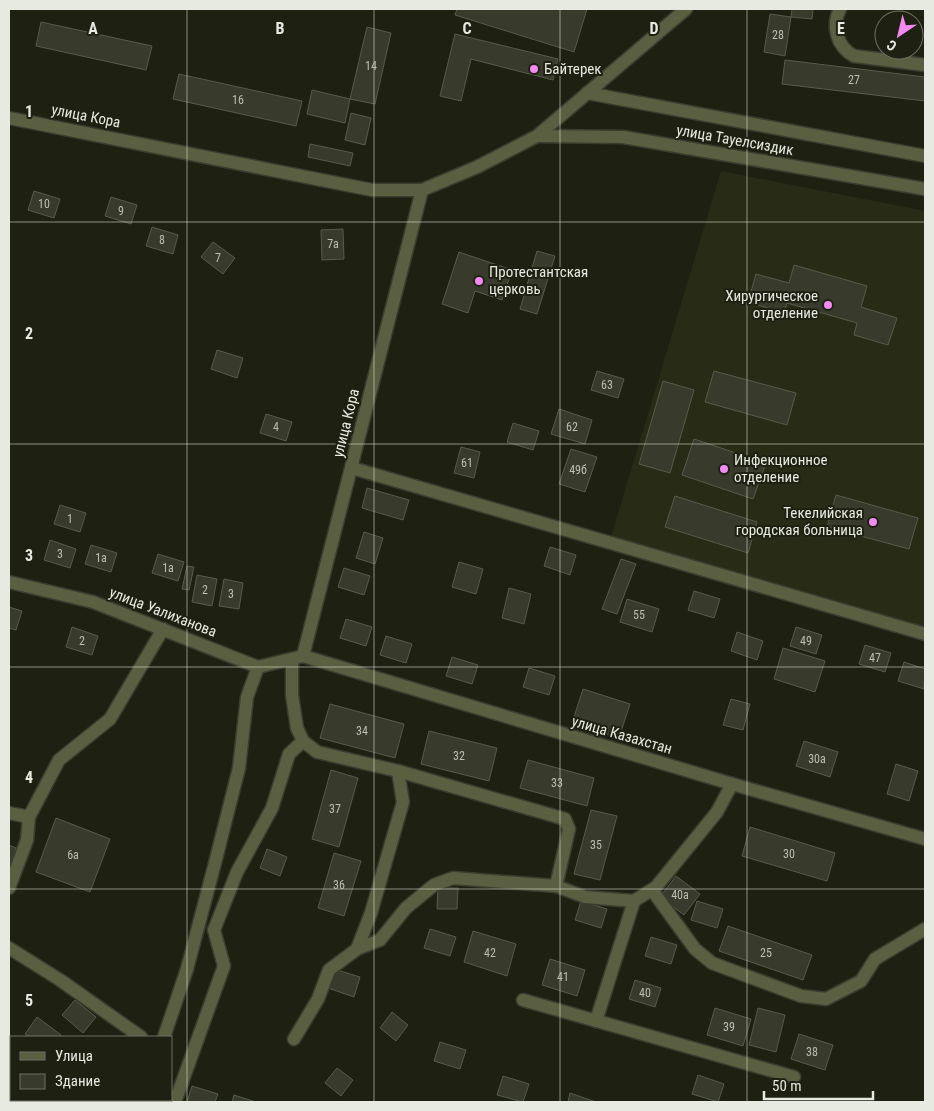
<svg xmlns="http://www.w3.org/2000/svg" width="934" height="1111" viewBox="0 0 934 1111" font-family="'Roboto Condensed',sans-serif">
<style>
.built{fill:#282b16}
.building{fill:#383b2c;stroke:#575b4a}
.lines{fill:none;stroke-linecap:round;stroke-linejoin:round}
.minor-casing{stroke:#3a3d2f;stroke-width:15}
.minor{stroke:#5a5f42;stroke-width:12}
.grid{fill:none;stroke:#e7eae0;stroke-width:1;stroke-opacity:0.55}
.poi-dot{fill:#f28af2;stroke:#1e2112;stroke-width:2}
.labels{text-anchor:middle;stroke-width:4;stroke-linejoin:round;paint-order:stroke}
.number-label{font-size:12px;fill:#bbbeb3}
.poi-label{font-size:15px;fill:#e7eae0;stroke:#1e2112;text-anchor:start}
.street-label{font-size:15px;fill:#e7eae0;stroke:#1e2112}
.grid-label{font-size:16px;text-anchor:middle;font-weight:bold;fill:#e7eae0;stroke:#1e2112;stroke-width:4;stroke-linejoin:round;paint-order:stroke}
</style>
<rect width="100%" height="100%" fill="#1e2112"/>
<path class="built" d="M721,171l204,40v422l-317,-86z"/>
<g class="building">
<path d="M457,9h130l-13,43 -119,-37z"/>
<path d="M792,9h21l-1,10 -21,-2z"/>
<path d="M770,14l21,3 -6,39 -21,-4z"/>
<path d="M41,22l111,24 -6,24 -110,-24z"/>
<path d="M367,27l24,6 -16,71 -25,-5z"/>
<path d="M455,34l103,25 -5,21 -82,-21 -10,42 -21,-5z"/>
<path d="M785,60l140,17v24l-143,-17z"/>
<path d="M179,74l123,27 -6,25 -123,-27z"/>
<path d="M312,90l38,9 -5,24 -38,-9z"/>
<path d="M351,113l20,5 -6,27 -20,-5z"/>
<path d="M310,144l43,9 -3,13 -42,-9z"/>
<path d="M34,191l26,8 -6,19 -26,-8z"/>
<path d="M111,197l26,8 -6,19 -26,-8z"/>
<path d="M152,227l26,8 -5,19 -27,-8z"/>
<path d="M343,229l1,30 -22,1 -1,-30z"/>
<path d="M213,242l22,16 -12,16 -22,-17z"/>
<path d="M537,251l18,5 -18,58 -17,-5z"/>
<path d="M459,252l53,18 -10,30 -27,-9 -7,22 -26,-9z"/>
<path d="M794,265l73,21 -6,21 36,11 -9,27 -34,-10 3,-12 -70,-20 -3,10 -36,-11 8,-28 33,9z"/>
<path d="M217,350l26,8 -6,20 -26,-9z"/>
<path d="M597,371l27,8 -6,19 -27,-8z"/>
<path d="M714,371l82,22 -9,32 -82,-23z"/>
<path d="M663,381l31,9 -24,83 -31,-9z"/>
<path d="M559,409l33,11 -7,24 -34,-10z"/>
<path d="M266,414l26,8 -6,19 -26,-8z"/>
<path d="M513,423l26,8 -6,19 -26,-8z"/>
<path d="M694,439l72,24 -13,36 -71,-24z"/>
<path d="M461,447l19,5 -6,26 -20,-5z"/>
<path d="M571,449l26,8 -12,35 -26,-8z"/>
<path d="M367,488l42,12 -6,20 -41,-12z"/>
<path d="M836,495l82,23 -9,31 -82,-22z"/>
<path d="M675,496l82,26 -9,31 -83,-26z"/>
<path d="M60,505l26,8 -6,19 -26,-8z"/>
<path d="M364,532l19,6 -8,26 -19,-6z"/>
<path d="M50,540l26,9 -6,19 -26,-8z"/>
<path d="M91,545l26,8 -6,19 -26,-8z"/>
<path d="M550,547l26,8 -6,20 -26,-9z"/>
<path d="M158,554l26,8 -6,19 -26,-8z"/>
<path d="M621,559l15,5 -19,50 -15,-5z"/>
<path d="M459,562l24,7 -7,25 -24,-7z"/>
<path d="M187,566l7,1 -5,23 -7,-1z"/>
<path d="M344,568l26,8 -6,19 -26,-8z"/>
<path d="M197,575l20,4 -5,27 -20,-4z"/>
<path d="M224,579l19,4 -4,26 -20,-3z"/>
<path d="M509,588l22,6 -7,30 -22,-6z"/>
<path d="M694,591l26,8 -6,19 -26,-8z"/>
<path d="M627,599l32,10 -7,23 -32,-10z"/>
<path d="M9,607l13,4 -6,19 -7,-2z"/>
<path d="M346,619l26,8 -6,19 -26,-8z"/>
<path d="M72,627l26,9 -6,19 -26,-8z"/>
<path d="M796,627l26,8 -6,19 -26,-8z"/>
<path d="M737,632l26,9 -6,19 -26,-9z"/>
<path d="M386,636l26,8 -6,19 -26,-8z"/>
<path d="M865,645l26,8 -6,19 -26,-8z"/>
<path d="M783,648l42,13 -10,31 -41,-13z"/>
<path d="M452,657l26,8 -6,19 -26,-8z"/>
<path d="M904,662l21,7 -1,20 -26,-8z"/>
<path d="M529,668l26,8 -6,19 -26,-8z"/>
<path d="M583,689l47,15 -11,34 -47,-15z"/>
<path d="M731,699l19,5 -7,26 -20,-5z"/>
<path d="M330,704l74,20 -9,34 -75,-20z"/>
<path d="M429,731l68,17 -8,33 -68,-17z"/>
<path d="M804,741l34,11 -8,25 -34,-11z"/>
<path d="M528,760l66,18 -7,28 -67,-18z"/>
<path d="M896,764l22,7 -9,30 -22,-7z"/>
<path d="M331,770l27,8 -19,69 -27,-8z"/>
<path d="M591,810l26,6 -17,64 -26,-6z"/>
<path d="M56,818l54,21 -20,53 -54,-20z"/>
<path d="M750,827l85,26 -8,28 -85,-25z"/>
<path d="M9,845l7,3 -6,19 -1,-1z"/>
<path d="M267,849l20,8 -7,19 -20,-8z"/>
<path d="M334,853l27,8 -17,55 -26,-8z"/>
<path d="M676,876l24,18 -16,21 -24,-18z"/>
<path d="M438,888h20l-1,21h-20z"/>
<path d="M581,901l26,8 -6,19 -26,-8z"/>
<path d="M697,901l26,8 -6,19 -26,-8z"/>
<path d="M728,926l84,29 -9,25 -84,-29z"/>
<path d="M430,929l26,8 -6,19 -26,-8z"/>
<path d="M473,931l43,13 -9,32 -43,-14z"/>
<path d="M651,937l26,8 -6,19 -26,-8z"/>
<path d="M550,959l35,11 -8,26 -35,-11z"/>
<path d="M334,969l26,8 -6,20 -26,-9z"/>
<path d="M635,980l26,8 -6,19 -26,-8z"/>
<path d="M75,1000l21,17 -13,16 -21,-18z"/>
<path d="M715,1008l36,11 -8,27 -36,-11z"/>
<path d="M758,1008l27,7 -9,37 -27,-7z"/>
<path d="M392,1012l16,13 -12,16 -16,-13z"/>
<path d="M37,1017l24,18 -2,2h-29l-5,-3z"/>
<path d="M799,1034l34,11 -8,25 -34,-11z"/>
<path d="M440,1042l26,8 -6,19 -26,-8z"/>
<path d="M11,1065v29l-2,4v-29z"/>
<path d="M337,1068l16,12 -12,16 -16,-13z"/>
<path d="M698,1075l26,9 -6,18 -26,-8z"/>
<path d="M503,1076l26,8 -6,18 -26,-7z"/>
<path d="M192,1086l26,8 -3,8h-28z"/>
<path d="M570,1093l26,9h-28z"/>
<path d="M234,1095l22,7h-24z"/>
</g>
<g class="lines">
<g class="minor-casing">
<g id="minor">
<path d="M840,9c-9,17 -3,38 14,47l71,9"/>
<path d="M587,93l338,63"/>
<path d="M9,118l363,72h50l55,-23 60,-31 149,-127"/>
<path d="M537,136l86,1 302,52"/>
<path d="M422,190l-119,466 429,128 193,55"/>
<path d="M352,468l573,166"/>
<path d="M9,582l84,20 165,65 41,-10"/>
<path d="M292,659v36l5,33 6,13 14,11 81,19 167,48 4,10 -13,57"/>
<path d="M9,813l20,4 30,-57 51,-41 53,-90"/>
<path d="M9,888l18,-48 2,-23"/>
<path d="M652,890l43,59 17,14 89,33 25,3 35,-18 14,-22 50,-30"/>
<path d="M9,948l51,32 81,57"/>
<path d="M357,949l14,-36 32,-111 -5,-31"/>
<path d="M523,1000l271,77"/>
<path d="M596,1021l38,-120"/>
<path d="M164,1037l23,-68 28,-106 24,-95 8,-71 11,-30"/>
<path d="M294,1039l24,-40 11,-29 28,-21 23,-9 26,-32 28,-23 19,-7 103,8 29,11 49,4 22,-14 61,-75 15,-28"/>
<path d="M141,1102l1,-2"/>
<path d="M175,1102l49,-136 -10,-36 23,-58 35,-64 17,-54 14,-13"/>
</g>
</g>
<use href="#minor" class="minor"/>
</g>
<path class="grid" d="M187,9v1093M374,9v1093M560,9v1093M747,9v1093M9,222h916M9,444h916M9,667h916M9,889h916"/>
<g class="poi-dot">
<circle cx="534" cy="69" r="5"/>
<circle cx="479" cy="281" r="5"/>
<circle cx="828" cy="305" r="5"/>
<circle cx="724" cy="469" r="5"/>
<circle cx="873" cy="522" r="5"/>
</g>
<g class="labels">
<g class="number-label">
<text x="778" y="39">28</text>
<text x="371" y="70">14</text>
<text x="854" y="84">27</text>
<text x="238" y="104">16</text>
<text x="44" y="208">10</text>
<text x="121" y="215">9</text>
<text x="162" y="244">8</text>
<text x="333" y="248">7а</text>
<text x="218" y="262">7</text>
<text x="607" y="389">63</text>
<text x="276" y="431">4</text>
<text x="572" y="431">62</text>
<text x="467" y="467">61</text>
<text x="578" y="474">49б</text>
<text x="70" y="523">1</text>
<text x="60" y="558">3</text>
<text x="101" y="562">1а</text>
<text x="168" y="572">1а</text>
<text x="205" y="594">2</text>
<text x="231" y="598">3</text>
<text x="639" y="619">55</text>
<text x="82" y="645">2</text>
<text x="806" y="645">49</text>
<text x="875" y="662">47</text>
<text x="362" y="735">34</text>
<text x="459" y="760">32</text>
<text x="817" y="763">30а</text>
<text x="557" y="787">33</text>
<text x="335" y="813">37</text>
<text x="596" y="849">35</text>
<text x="789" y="858">30</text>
<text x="73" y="859">6а</text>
<text x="339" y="889">36</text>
<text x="680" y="899">40а</text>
<text x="490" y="957">42</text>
<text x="766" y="957">25</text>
<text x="563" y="981">41</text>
<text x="645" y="997">40</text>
<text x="729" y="1031">39</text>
<text x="812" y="1056">38</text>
</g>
<g class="poi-label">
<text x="544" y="74">Байтерек</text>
<text x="489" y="277">Протестантская<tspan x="489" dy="17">церковь</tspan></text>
<text x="818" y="301" text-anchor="end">Хирургическое<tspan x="818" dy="17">отделение</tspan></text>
<text x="734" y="465">Инфекционное<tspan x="734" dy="17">отделение</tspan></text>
<text x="863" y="518" text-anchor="end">Текелийская<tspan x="863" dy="17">городская больница</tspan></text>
</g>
<g class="street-label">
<text transform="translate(86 116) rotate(11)" y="5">улица Кора</text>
<text transform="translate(735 140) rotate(10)" y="5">улица Тауелсиздик</text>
<text transform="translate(346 423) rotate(-76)" y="5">улица Кора</text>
<text transform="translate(163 612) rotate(21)" y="5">улица Уалиханова</text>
<text transform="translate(622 735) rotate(16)" y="5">улица Казахстан</text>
</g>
</g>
<g class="grid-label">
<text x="93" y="34">A</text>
<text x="280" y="34">B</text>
<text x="467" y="34">C</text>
<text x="654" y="34">D</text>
<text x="841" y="34">E</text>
<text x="29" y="117">1</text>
<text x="29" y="339">2</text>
<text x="29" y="561">3</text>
<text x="29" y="783">4</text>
<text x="29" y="1006">5</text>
</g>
<rect width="934" height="1111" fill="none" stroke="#e7eae0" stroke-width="20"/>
<rect x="10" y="1036" width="162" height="65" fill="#1e2112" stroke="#6e7164"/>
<rect x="20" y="1052" width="25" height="8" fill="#5a5f42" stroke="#6e7164"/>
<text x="55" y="1061" font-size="15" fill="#e7eae0">Улица</text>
<rect x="20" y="1074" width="25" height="15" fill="#383b2c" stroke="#6e7164"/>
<text x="55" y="1086" font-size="15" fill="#e7eae0">Здание</text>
<g transform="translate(899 35) rotate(215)"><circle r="24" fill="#1e2112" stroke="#6e7164"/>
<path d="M0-4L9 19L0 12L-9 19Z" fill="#f28af2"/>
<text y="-8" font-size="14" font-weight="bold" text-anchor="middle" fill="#e7eae0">С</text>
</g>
<path d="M764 1091v8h109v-8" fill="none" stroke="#e7eae0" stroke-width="2.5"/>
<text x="772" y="1091" font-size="15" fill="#e7eae0" stroke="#1e2112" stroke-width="4" paint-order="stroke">50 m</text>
</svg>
